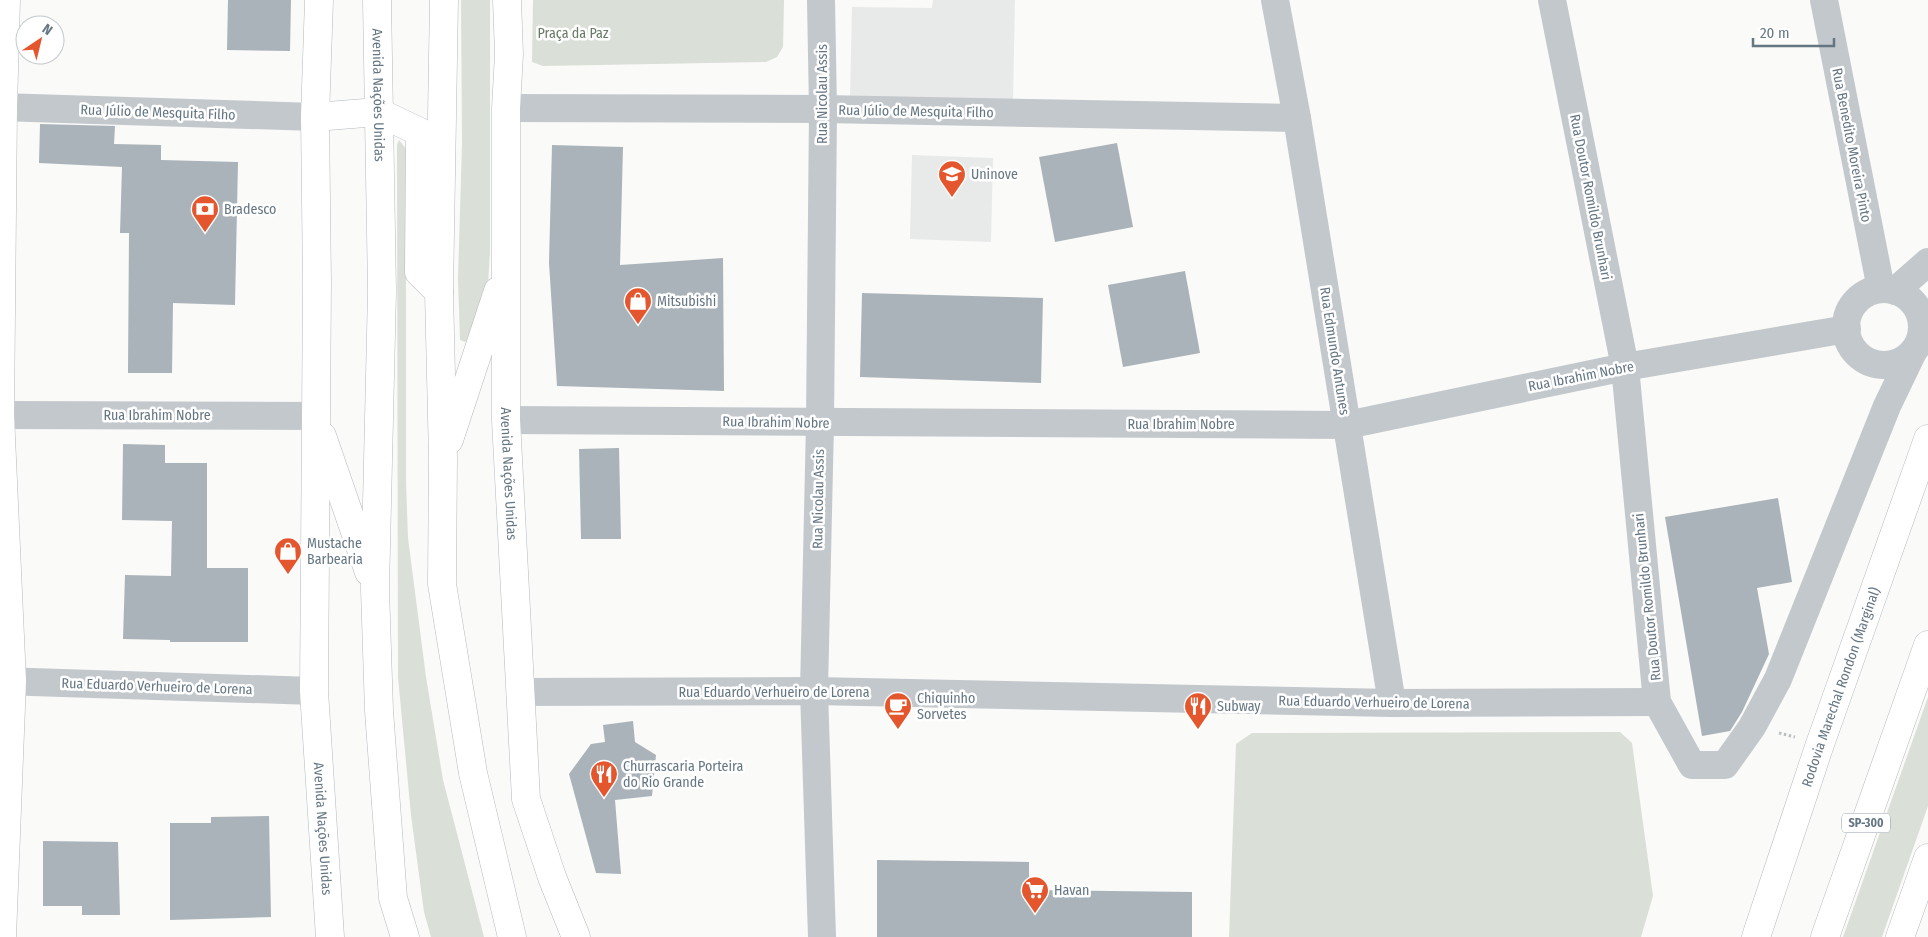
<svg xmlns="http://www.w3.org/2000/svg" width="1928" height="937" viewBox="0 0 1928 937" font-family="'Fira Sans Condensed',sans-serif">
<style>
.built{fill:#e8e9e9}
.green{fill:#dadfd7}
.building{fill:#aab3b9}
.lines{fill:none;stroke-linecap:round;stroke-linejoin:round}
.secondary-casing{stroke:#b3babf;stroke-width:29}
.highway-casing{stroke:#b4b9bd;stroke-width:29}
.path{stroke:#bbbfc2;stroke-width:3;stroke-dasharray:2.5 2.5;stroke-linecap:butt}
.street{stroke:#c3c8cc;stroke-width:28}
.secondary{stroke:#fff;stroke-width:28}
.highway{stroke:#fff;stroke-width:28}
.labels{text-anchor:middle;stroke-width:5;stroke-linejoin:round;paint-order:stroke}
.shield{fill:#fff;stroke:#939fa8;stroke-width:1}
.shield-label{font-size:12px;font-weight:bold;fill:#657683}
.park-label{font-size:14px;fill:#687a64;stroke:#fff}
.street-label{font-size:14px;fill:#657683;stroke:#fff}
.poi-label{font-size:14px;fill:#657683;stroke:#fff;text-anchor:start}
</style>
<rect width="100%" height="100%" fill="#fafaf8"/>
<g class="built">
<path d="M933,0h82l-2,100 -163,-4 2,-89 80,1z"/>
<path d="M912,155l81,3 -2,84 -81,-3z"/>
</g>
<g class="green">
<path d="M461,0h29v251l-2,34 -19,53 -4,4 -5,-2 -2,-61 4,-135z"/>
<path d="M533,0h251l-1,47 -6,10 -11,5 -223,4 -11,-4z"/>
<path d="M399,140l7,9v333l2,56 18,139 17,103 41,157h-53l-7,-25 -13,-97 -13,-138 -1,-532z"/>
<path d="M1928,697v109l-46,131h-39z"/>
<path d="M1620,732l12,11 21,153 -12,41h-412l7,-193 16,-11z"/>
</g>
<g class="building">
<path d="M228,0h63l-1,51 -63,-1z"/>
<path d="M40,124l75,2 -1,18 47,1v15l77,2 -3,143 -62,-2 -1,70h-44l1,-140h-9l2,-66 -83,-4z"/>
<path d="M1117,143l16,84 -78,15 -16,-85z"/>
<path d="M552,145l71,2 -3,118 103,-7 1,133 -167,-5 -8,-123z"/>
<path d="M1185,271l15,82 -77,14 -15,-82z"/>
<path d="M862,293l181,5 -2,85 -181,-6z"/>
<path d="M123,444l42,1v18h42v105h41v74h-78v-2l-47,-1 2,-64 46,1 1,-55 -50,-1z"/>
<path d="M619,448l2,91h-40l-2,-90z"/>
<path d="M1778,498l14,84 -35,6 12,66 -27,58 -12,19 -28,5 -37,-219z"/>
<path d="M633,721l2,21 21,13 -4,41 -37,4 6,74 -25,-1 -27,-99 22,-30 14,-2 -2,-17z"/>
<path d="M269,816l2,101 -101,3v-97h41v-6z"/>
<path d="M43,841l75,1 2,73h-38v-9h-39z"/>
<path d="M877,860l152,2v28l163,2v45h-315z"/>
</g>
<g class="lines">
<g class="secondary-casing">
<g id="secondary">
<path id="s1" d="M319,0l-4,117 2,166 -3,408 16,246"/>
<path id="s2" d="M377,0l5,291 -7,298 4,122 14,187 12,39"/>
<path d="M444,0l-5,292 4,166 -1,126 31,189 39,164"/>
<path id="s3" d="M507,0l2,54 -3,54v312l20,379 26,78 24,60"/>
<path d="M315,117l63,-5 42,20 -1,140 20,20"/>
<path d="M322,436l47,136"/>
<path d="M449,440l49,-149"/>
<path d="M2,937l10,-256 -12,-266 3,-308 3,-107"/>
</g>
</g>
<g class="highway-casing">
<g id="highway">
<path id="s4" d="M1756,937l63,-190 109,-308"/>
<path d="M1825,937l103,-292"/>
<path d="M1900,937l28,-79"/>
</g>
</g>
<path class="path" d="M1779,733l16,4"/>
<g class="street">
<path d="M821,0l2,109 -3,314 -6,268 8,246"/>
<path d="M1275,0l22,118 95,585"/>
<path d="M1552,0l73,367 32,335 35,63h33l27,-38 26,-48 109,-273 25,-52"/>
<path d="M1824,0l57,289"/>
<path d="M0,107l315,10"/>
<path d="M506,108l317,1 474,9"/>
<circle cx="1884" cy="327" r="38"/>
<path d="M1895,291l33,-29"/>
<path d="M0,415l315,1"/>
<path d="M506,420l841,5 278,-58 222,-38"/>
<path d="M0,681l314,10"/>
<path d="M520,692l294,-1 578,12 265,-1"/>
</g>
<use href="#secondary" class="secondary"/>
<use href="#highway" class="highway"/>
</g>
<defs>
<g id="university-pin" transform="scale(1.4375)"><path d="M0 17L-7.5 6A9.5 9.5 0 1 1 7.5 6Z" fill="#e4572e" stroke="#fff"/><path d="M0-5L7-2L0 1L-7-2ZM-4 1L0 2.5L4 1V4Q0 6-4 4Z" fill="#fff"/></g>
<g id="bank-pin" transform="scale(1.4375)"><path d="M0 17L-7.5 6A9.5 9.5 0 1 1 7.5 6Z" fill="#e4572e" stroke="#fff"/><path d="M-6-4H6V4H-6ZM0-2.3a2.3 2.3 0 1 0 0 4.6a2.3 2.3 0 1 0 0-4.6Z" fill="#fff"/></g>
<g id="shop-pin" transform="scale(1.4375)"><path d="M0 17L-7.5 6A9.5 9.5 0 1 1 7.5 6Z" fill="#e4572e" stroke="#fff"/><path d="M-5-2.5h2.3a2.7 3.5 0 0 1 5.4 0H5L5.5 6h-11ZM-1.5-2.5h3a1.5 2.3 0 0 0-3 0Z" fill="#fff"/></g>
<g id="cafe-pin" transform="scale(1.4375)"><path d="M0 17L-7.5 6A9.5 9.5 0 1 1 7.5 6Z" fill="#e4572e" stroke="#fff"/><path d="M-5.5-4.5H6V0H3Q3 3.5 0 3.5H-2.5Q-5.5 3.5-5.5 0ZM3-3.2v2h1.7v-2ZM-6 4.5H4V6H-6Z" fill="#fff"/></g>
<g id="restaurant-pin" transform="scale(1.4375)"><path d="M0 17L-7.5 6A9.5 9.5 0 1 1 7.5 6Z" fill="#e4572e" stroke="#fff"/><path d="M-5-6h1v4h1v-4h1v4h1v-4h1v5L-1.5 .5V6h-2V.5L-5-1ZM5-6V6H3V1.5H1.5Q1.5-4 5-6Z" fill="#fff"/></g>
<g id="supermarket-pin" transform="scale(1.4375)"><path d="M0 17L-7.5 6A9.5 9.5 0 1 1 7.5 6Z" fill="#e4572e" stroke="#fff"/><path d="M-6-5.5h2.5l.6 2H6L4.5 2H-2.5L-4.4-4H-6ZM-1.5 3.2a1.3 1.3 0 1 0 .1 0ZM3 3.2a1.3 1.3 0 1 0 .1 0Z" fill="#fff"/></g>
</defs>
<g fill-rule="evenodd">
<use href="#university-pin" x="952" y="174"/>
<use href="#bank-pin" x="205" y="209"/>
<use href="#shop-pin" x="638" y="301"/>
<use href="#shop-pin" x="288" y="551"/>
<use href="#cafe-pin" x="898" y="706"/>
<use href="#restaurant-pin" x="1198" y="706"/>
<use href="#restaurant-pin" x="604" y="774"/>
<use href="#supermarket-pin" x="1035" y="890"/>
</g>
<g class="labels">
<rect class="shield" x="1842" y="813.5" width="48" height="19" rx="4"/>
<g class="shield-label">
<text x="1866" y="827">SP-300</text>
</g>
<g class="park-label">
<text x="573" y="38">Praça da Paz</text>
</g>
<g class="street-label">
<text transform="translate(822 94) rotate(-90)" y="5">Rua Nicolau Assis</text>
<text dy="5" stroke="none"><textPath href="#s2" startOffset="95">Avenida Nações Unidas</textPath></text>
<text transform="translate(916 111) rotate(1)" y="5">Rua Júlio de Mesquita Filho</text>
<text transform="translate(158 112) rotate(2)" y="5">Rua Júlio de Mesquita Filho</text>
<text transform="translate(1852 145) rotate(79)" y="5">Rua Benedito Moreira Pinto</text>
<text transform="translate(1591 197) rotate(79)" y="5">Rua Doutor Romildo Brunhari</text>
<text transform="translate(1335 351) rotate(81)" y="5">Rua Edmundo Antunes</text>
<text transform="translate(1581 376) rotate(-11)" y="5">Rua Ibrahim Nobre</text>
<text x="157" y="420">Rua Ibrahim Nobre</text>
<text transform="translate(776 422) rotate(1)" y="5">Rua Ibrahim Nobre</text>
<text x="1181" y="429">Rua Ibrahim Nobre</text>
<text dy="5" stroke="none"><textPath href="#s3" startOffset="474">Avenida Nações Unidas</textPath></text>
<text transform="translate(818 499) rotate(-89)" y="5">Rua Nicolau Assis</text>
<text transform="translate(1647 597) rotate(-96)" y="5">Rua Doutor Romildo Brunhari</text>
<text transform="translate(157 686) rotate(2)" y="5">Rua Eduardo Verhueiro de Lorena</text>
<text dy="5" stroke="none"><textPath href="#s4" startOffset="264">Rodovia Marechal Rondon (Marginal)</textPath></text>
<text x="774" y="697">Rua Eduardo Verhueiro de Lorena</text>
<text transform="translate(1374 702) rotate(1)" y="5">Rua Eduardo Verhueiro de Lorena</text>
<text dy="5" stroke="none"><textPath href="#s1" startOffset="829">Avenida Nações Unidas</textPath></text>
</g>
<g class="poi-label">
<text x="971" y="179">Uninove</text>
<text x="224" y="214">Bradesco</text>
<text x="657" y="306">Mitsubishi</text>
<text x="307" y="548">Mustache<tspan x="307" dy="16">Barbearia</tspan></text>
<text x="917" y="703">Chiquinho<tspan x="917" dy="16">Sorvetes</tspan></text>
<text x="1217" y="711">Subway</text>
<text x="623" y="771">Churrascaria Porteira<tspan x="623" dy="16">do Rio Grande</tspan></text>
<text x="1054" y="895">Havan</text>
</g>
</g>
<g transform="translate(40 40) rotate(35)"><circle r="24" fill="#ffffff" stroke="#c1c8cd"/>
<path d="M0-4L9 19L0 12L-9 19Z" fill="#e4572e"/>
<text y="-8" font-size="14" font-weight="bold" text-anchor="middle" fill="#657683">N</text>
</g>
<path d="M1753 38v8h81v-8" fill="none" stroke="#657683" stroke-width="2.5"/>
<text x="1760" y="38" font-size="15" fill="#657683" stroke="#ffffff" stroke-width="4" paint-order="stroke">20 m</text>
</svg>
